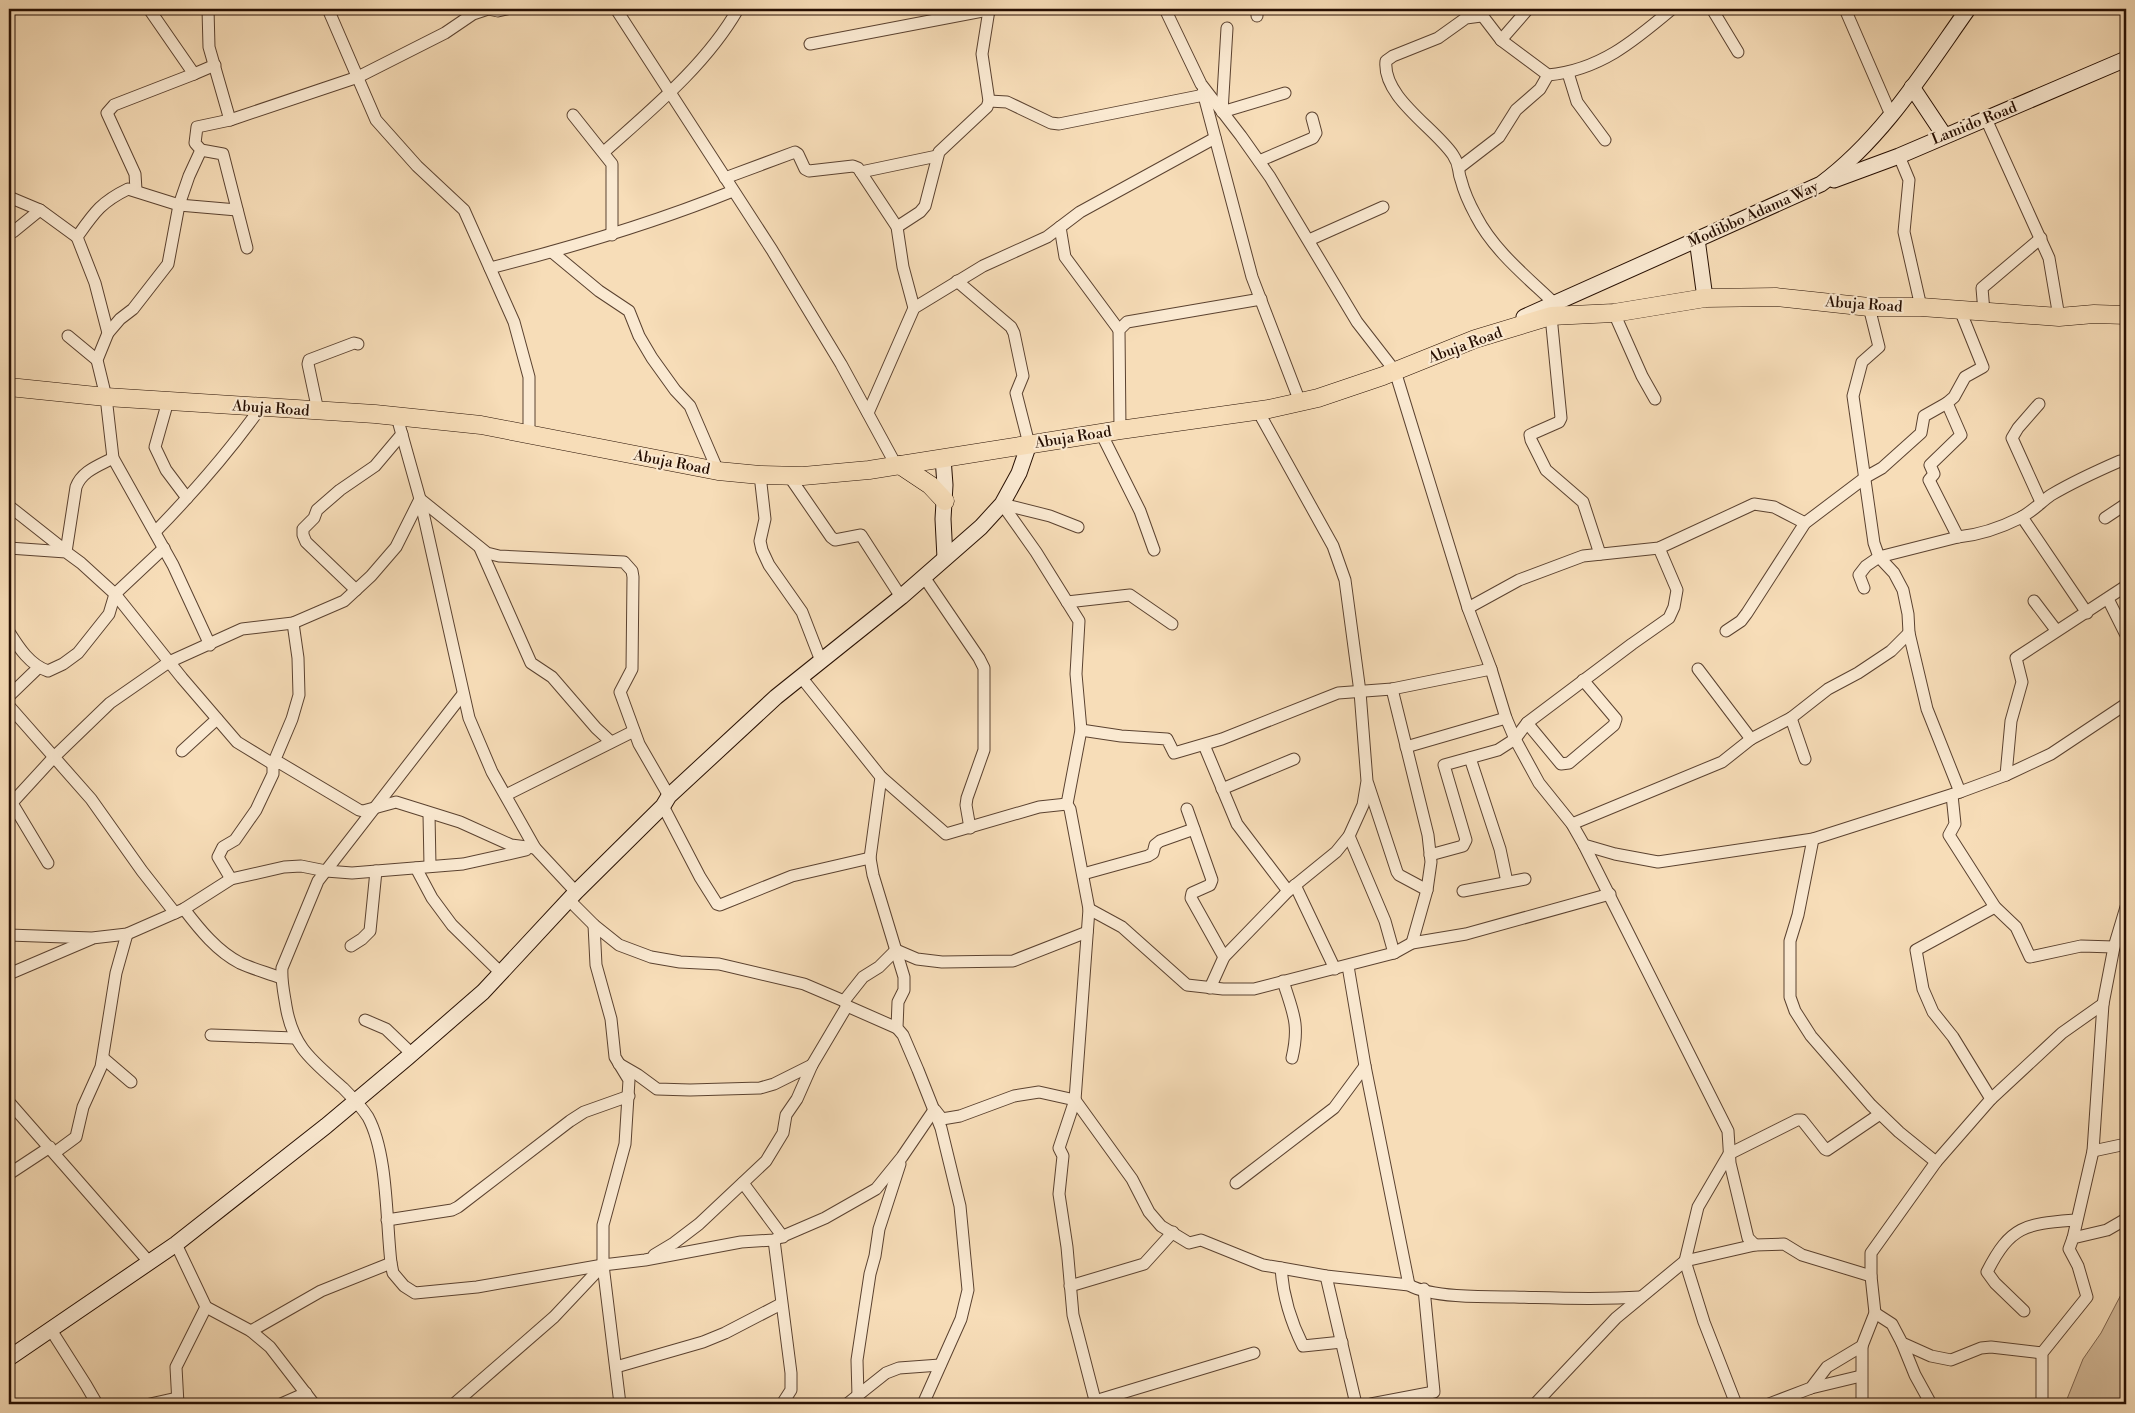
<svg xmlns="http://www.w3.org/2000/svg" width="2135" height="1413" viewBox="0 0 2135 1413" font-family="'Libre Bodoni',serif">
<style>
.green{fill:#d4ba99;stroke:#7e644e}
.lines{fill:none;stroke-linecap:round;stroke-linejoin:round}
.street-casing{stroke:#5b4230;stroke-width:13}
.secondary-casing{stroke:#270f02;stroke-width:17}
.primary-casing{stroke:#270f02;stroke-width:19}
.street{stroke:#fae9d1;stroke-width:11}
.secondary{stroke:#fae9d1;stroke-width:15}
.primary{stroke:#f7ddb8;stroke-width:18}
.labels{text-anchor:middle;stroke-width:4;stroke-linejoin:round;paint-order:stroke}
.street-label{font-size:15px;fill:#270f02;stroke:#fae9d1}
</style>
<rect width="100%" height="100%" fill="#f7ddb8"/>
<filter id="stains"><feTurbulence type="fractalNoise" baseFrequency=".004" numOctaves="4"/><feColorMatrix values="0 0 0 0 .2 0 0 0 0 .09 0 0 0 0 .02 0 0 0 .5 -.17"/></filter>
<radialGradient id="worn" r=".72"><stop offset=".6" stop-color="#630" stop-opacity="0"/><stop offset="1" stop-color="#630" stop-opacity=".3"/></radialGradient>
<path class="green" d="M2126,1285v119h-61l18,-45 18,-26z"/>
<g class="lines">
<g class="street-casing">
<g id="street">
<path d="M149,9l45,65 21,-9"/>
<path d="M208,9l1,38 21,73 -33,7 -2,16 6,7 -12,26 -10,29 -11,59 -35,45 -13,10 -12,14 -11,27 9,37 7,61 60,107 37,80"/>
<path d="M328,9l48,111 41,46 47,44 50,112 15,55v58"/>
<path d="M616,9l156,241 69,114 55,101"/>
<path d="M1165,9l36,75 40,52 29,41 87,145 38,49 73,237 23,61 15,49 9,21 24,44 33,41 12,21 31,9 43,8 155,-23 147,-47 46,-17 45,-21 75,-50"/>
<path d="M1257,9v7"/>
<path d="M1712,9l26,43"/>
<path d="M1845,9l46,106"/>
<path d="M1478,10l23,30 47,35c52,-5 86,-34 124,-66"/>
<path d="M1481,16l-15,2 -28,20 -45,18 -7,5c-4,36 49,67 67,94 8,12 4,15 8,25 3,12 9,25 15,36 18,35 51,61 79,88"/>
<path d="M1227,28l-5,84 63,-19"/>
<path d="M1501,40l27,-31"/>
<path d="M810,44l183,-35"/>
<path d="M1568,73l9,29 28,38"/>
<path d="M1203,92l49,185 48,125"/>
<path d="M989,101l18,1 44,21 8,1 145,-29"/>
<path d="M573,115l39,49v71"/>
<path d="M1986,119l63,139 10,59"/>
<path d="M230,120l128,-43 87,-44 28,-19 15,-5 10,2 9,-2"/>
<path d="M201,150l22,4 24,94"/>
<path d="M604,152c48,-43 102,-87 134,-143"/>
<path d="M1899,156l10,24 -5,52 17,75"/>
<path d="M1259,161l54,-23 3,-5 -4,-15"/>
<path d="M1460,167l39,-30 17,-27 24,-21 8,-14"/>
<path d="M861,172l76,-16"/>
<path d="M725,178l70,-26 3,2 7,15 4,2 44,-5 5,2 39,59 6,40 11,41"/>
<path d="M136,190l-1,-16 -28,-61 7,-8 80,-31"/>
<path d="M9,197l31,13 37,27"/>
<path d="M897,227l23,-15 5,-6 14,-54 48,-45 2,-6 -7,-47 7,-44"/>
<path d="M1060,227l5,30 54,73"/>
<path d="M9,232h4l27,-22"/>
<path d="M1309,240l74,-33"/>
<path d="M552,252l47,39 30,20 10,25 13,22 23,32 15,16 28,65"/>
<path d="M490,268c83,-21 164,-45 243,-77"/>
<path d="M957,281l54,46 3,6 9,43 -7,17 13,51"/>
<path d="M1869,307l10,40 -17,15 -9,34 21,147 5,14 15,16 9,17 5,24 1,19 18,76 33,83"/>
<path d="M1984,312l-2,-24 59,-50"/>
<path d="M1614,313l28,63 13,23"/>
<path d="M1551,316l10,102 -2,4 -25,11 -4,2 1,5 15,30 37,32 17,52"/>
<path d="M108,333l-13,-50 -18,-46c17,-24 24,-35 51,-48l51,16 58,5"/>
<path d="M68,336l29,24"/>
<path d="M168,401l-13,46 11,23 21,28"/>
<path d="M2039,404l-21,24 -6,10 29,64"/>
<path d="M318,411l-10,-47 1,-4 45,-17 4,1"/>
<path d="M868,413l46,-105 69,-42 64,-29 33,-25 135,-74"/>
<path d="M397,417l23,82 49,219 23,54 43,76 41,44"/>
<path d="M1120,430l-1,-100 8,-8 134,-23"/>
<path d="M1101,433l39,78 14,39"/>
<path d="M760,475l5,44 -5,22 2,9 7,15 33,47 19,49"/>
<path d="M789,476l42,61 4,3 26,-5 40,62"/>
<path d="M1002,504l34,48 43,69 -3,53 5,56 -14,74 3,5 19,100 -14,191 -16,48 4,8 -4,38 8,53 6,68 23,89"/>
<path d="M1002,504l48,12 28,11"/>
<path d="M9,506l57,45"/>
<path d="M2022,517l65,96"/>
<path d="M2105,518l21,-14"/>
<path d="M155,532c38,-39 74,-80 106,-125"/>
<path d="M1958,537l-29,-57 5,-6 -4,-9 31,-30 -14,-32 7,-6 11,-20 18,-10 -23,-57"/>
<path d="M9,548l57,4 15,11 34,31 67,84 55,64 36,22 7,-1 79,47 4,1 33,-9 64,20 51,23 24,3"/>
<path d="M480,548l51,115 21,14 44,51 15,14"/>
<path d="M66,552l10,-65c6,-16 22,-21 37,-29"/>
<path d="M924,577l55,81 5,10v82l-17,48 -1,7 4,23"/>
<path d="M1864,588l-5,-13 7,-9 13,-9 79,-20c21,-2 44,-10 62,-19 12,-6 21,-16 31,-23 22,-13 46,-24 69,-34h6"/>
<path d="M356,590l-50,-48 -3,-7v-6l11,-11 3,-8 23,-20 35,-24 27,-32"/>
<path d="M2108,599l18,36"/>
<path d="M2034,601l22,29"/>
<path d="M1067,602l63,-7 42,29"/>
<path d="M1468,608l51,-28 64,-24 76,-8 95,-44 20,3 31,16"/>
<path d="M1726,631l15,-10 6,-8 58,-90 61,-46 16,-9 39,-35 3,-17 23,-13"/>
<path d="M9,632c10,16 21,33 39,39l15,-7 15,-11 31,-39 6,-20 49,-46"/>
<path d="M1698,669l53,70"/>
<path d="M801,677l80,100 65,57 93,-27 28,-3"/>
<path d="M1392,689l36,146 3,27 -4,28 -15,53"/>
<path d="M463,694l-145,187 -36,87c-1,13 2,25 4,38 7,42 27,55 57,82 9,9 18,18 25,29 20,37 18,104 23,146l2,10 11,13 11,7 62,-6 126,-22 42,-5 96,-18 33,-2 51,-22 51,-29 26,-32 32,-47"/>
<path d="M9,696l29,-28"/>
<path d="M9,706l82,93 51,72 33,42"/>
<path d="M1791,718l14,41"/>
<path d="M1527,723l34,41 8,-1 45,-38 2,-6 -33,-39"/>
<path d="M1081,730l40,6 46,3 7,14 48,-14 116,-46 54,-4 99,-20"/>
<path d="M1204,745l33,79 51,67"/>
<path d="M1406,747l100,-29"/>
<path d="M182,751l35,-32"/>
<path d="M1470,758l30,91 7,33"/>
<path d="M2006,775l5,-54 11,-39 -6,-24 110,-72"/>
<path d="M881,777l-11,81 3,17 31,102v13l-6,12 -1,26 6,7 15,35 23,58 19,78 8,84 -7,29 -38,85"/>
<path d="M1368,784l29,88 2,3 28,15"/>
<path d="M1222,789l72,-30"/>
<path d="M506,795l128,-64"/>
<path d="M1952,795l3,29 -6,11 46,72 21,20 14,30 51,-11 33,1"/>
<path d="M12,803l36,60"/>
<path d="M9,806l45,-49 56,-54 59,-41 73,-33 51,-6 51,-22 27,-25 25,-29 24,-48 67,54 12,3 125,6 8,9 1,6 -1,92 -12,23 19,52 30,52"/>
<path d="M663,806l37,71 17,27 3,1 72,-29 78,-18"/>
<path d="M1187,809l25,71 -2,5 -18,8 -1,5 33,59"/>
<path d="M429,814l1,52"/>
<path d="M1572,824l150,-62 29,-23 40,-21 37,-29 30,-16 33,-22 18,-18"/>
<path d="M1349,836l36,85 9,32"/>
<path d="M1813,839l-15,76 -8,26v56l5,14 16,25 60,69 28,27 37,30"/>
<path d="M1584,845l144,286 2,32 18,75 7,7"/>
<path d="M1430,855l33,-9 3,-6 -22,-75 54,-15 17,-11 12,-16 105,-79 37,-26 5,-11 3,-17 -18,-42"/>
<path d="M416,868l16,30 20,27 49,48"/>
<path d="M1083,874l65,-18 5,-3 2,-8 5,-4 34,-12"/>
<path d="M231,879l-13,-22 5,-10 12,-7 21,-30 17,-36v-10l19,-45 7,-24 -1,-37 -5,-35"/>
<path d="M1295,885l40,84"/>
<path d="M1463,891l62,-12"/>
<path d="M569,900l25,25 25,20 32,12 29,5 39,2 85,20 40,17 3,5 50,22"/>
<path d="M184,909c16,21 33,42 56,54 13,6 28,10 41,15"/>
<path d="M1089,909l33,18 65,58 36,4h31l140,-36 18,-10 54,-9 144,-40"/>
<path d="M594,925l2,40 15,54 4,38 14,23 -4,64 -22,81v40l17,139"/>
<path d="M9,935l83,3 35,-4 57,-25 47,-30 53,-12 17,-1 25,5 26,2 111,-9 63,-14"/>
<path d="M351,946l11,-7 8,-8 6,-60"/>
<path d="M1348,966l17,100 44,219"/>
<path d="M9,974l82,-35"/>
<path d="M1283,981c10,32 17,43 9,77"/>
<path d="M1210,988l14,-31 64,-66 48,-39 13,-16 14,-31 4,-24 -7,-89 -15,-112 -12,-34 -75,-135"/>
<path d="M844,1001l19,-24 16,-10 17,-17 21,9 25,3 71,-1 74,-29"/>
<path d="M365,1020l21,9 26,25"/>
<path d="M211,1035l83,3"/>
<path d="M103,1058l28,24"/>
<path d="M619,1064l19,11 19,14 33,1 70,-2 14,-4 38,-19"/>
<path d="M1991,1099l-38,-62 -20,-25 -10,-23 -7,-39 79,-43"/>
<path d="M9,1102l141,161"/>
<path d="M935,1110l7,9 18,-3 54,-20 25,-4 36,8 57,79 17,33 12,14 28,17 12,-3 62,25 18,3 45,8 83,9c23,13 78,12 105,12 42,1 84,3 126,0"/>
<path d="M2093,1151l33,-7"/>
<path d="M56,1155l1,-4 19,-14 7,-30 18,-40 15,-94 11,-39"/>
<path d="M9,1174l41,-27"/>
<path d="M743,1183l40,54"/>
<path d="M1236,1183l98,-75 31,-42"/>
<path d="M387,1220l65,-10 6,-3 112,-86 14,-9 45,-16"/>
<path d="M2073,1238l20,-87 10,-147 11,-57 12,-40"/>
<path d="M774,1240l17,133v17l-9,14"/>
<path d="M176,1244l30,63 45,24 19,16 44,57"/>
<path d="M654,1255l20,-12 25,-19 67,-63 17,-28 3,-18 11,-16 15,-34 35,-59"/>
<path d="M1281,1268c2,29 9,52 22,78l39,-4"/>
<path d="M1326,1276l30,128"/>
<path d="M1070,1286l74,-22 29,-32"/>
<path d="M2024,1311l-29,-28 -8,-11c24,-48 40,-48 89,-52"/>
<path d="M1875,1313l17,11 10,19 29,13 20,4 30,-12 10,-1 51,6"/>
<path d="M51,1330l35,55 11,19"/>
<path d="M251,1331l70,-40 70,-28"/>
<path d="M1902,1343l13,32 16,29"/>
<path d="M616,1367l87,-25 22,-9 56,-29"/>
<path d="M1811,1388l50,-12"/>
<path d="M858,1396l-1,-36 13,-86 5,-18 4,-27 21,-65"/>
<path d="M1095,1401l159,-48"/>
<path d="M150,1404l27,-6"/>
<path d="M178,1404l-2,-37 30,-60"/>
<path d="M281,1404l25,-11"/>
<path d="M454,1404l100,-87 49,-52"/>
<path d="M847,1404l39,-31 13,-5 41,-3"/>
<path d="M1371,1404l63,-12 -10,-103"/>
<path d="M1535,1404l81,-86 69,-57 70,-16 29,-1 18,11 69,21"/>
<path d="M1736,1404l-32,-82 -19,-61 13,-54 31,-53 68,-34h5l23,29 2,1 53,-36"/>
<path d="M1769,1404l42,-16 16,-21 35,-21 13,-33 -4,-37v-23l65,-91 55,-63 71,-66 41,-29"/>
<path d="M1862,1404v-58"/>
<path d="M2042,1404v-51l45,-56 -9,-31 -9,-17 4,-11 34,-8 19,-11"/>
</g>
</g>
<g class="secondary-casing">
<g id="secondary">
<path d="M1912,87l32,48"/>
<path d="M1834,180l65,-24 227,-97"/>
<path d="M1697,239l8,59"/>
<path d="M1524,317l297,-133c62,-46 103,-113 147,-175"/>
<path d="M943,458l2,27 -2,34 2,39"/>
<path d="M9,1358l167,-114 150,-118 81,-68 76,-66 93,-100 87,-86 6,-10 107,-99 125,-100 80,-70 21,-23 17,-31 10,-29"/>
</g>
</g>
<g class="primary-casing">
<g id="primary">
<path d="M9,387l97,10 269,17 106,11 237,46 42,4 43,1 66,-6 251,-40 149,-21 49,-11 65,-22 92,-37 76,-23 63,-3 91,-15 71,-1 93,10h52l138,10 35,-3 32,1"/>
<path d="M900,465l30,20 15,16"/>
</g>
</g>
<use href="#street" class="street"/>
<use href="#secondary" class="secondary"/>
<use href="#primary" class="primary"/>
</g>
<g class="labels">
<g class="street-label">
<text transform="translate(1974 123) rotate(-22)" y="5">Lamido Road</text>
<text transform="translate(1753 214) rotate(-24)" y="5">Modibbo Adama Way</text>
<text transform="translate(1864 304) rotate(4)" y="5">Abuja Road</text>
<text transform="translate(1465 345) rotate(-20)" y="5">Abuja Road</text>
<text transform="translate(271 408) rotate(4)" y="5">Abuja Road</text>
<text transform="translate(1073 437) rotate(-9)" y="5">Abuja Road</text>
<text transform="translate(672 462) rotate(11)" y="5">Abuja Road</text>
</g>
</g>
<rect width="2135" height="1413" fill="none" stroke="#f7ddb8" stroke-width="30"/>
<rect x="10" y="10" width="2115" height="1393" fill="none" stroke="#270f02" stroke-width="2.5"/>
<rect x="15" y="15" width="2105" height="1383" fill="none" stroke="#270f02"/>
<rect width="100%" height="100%" filter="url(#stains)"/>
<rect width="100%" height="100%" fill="url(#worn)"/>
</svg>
